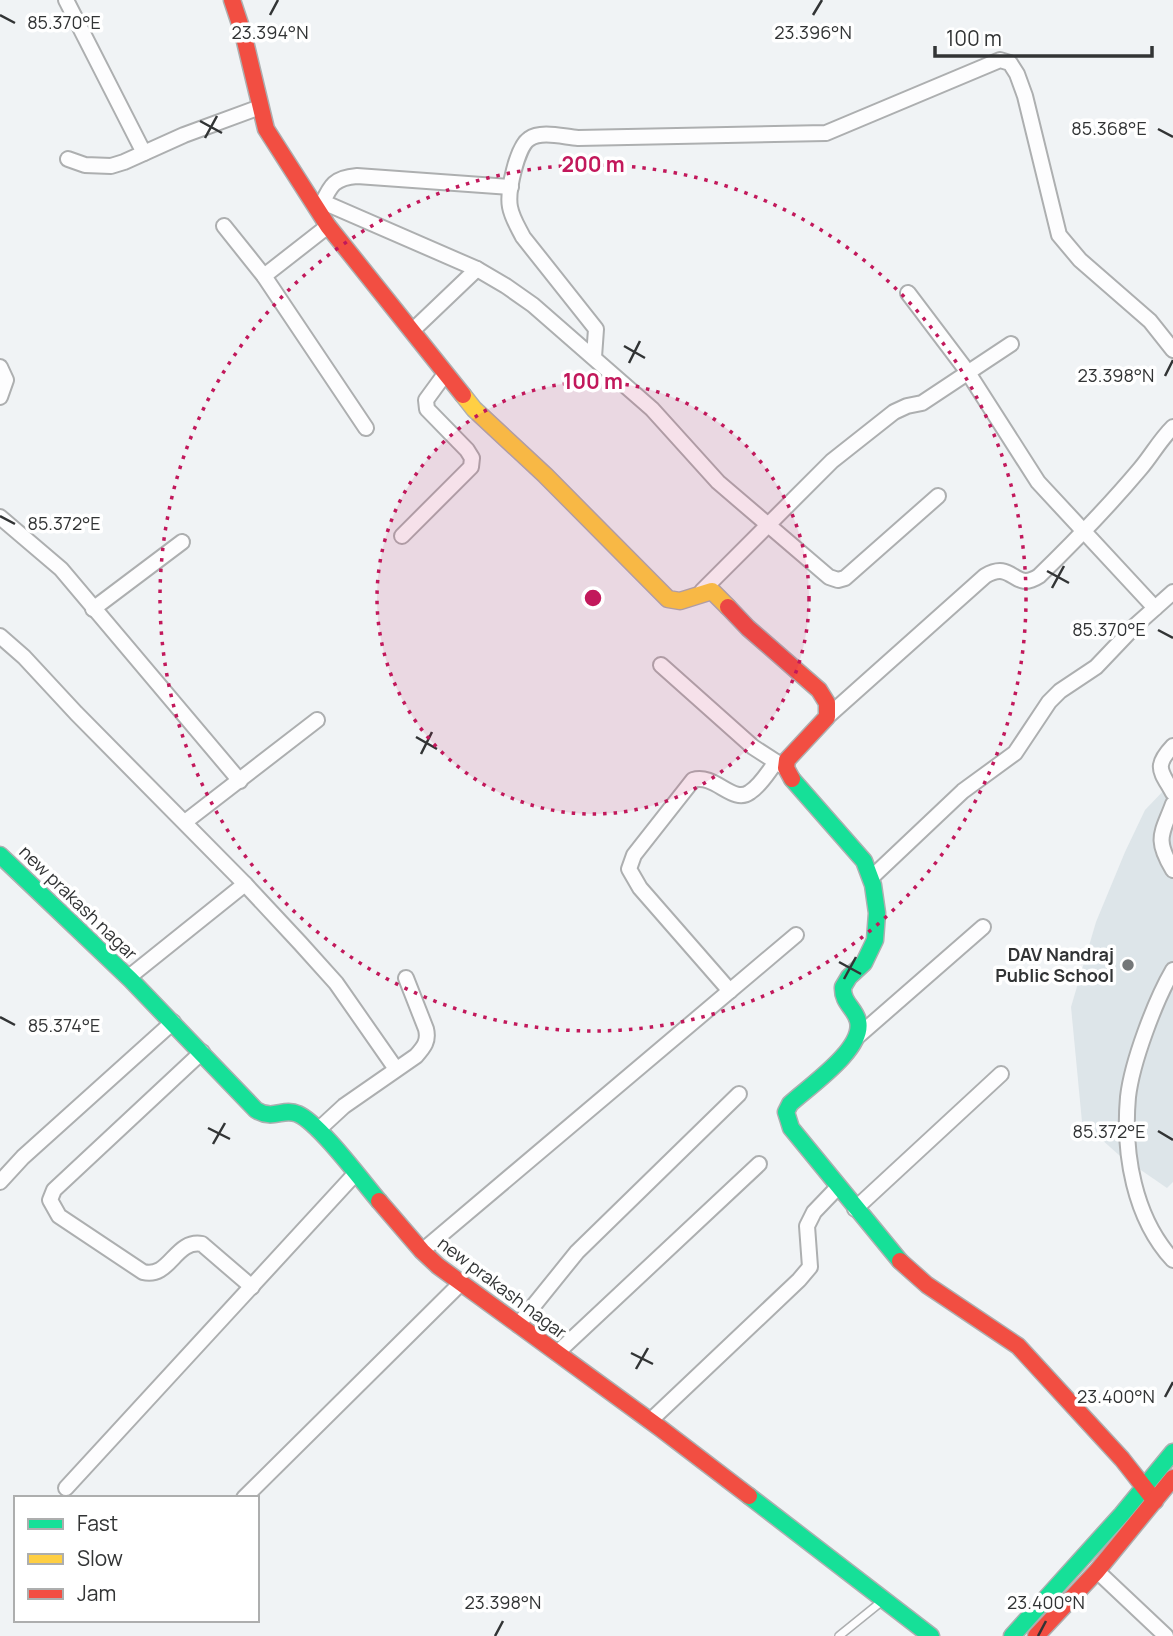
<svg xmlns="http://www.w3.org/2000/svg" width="1173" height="1636" viewBox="0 0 1173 1636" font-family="Manrope,sans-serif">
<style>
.built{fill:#dde5e9}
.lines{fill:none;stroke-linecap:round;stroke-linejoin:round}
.lane-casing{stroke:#adafb0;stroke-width:10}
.street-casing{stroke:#adafb0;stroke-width:18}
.fast-casing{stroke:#adafb0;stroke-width:19}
.slow-casing{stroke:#adafb0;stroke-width:19}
.jam-casing{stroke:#adafb0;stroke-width:19}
.lane{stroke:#fdfdfe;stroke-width:7}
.street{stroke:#fdfdfe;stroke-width:14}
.fast{stroke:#16e098;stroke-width:16}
.slow{stroke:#ffcf43;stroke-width:16}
.jam{stroke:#f24e42;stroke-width:16}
.ticks{fill:none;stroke:#323435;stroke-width:2.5}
.ring{fill:none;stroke:#c2185b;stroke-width:3.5;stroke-dasharray:3.5 7}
.poi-dot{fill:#747778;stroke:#fff;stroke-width:2.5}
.labels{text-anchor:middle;stroke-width:7;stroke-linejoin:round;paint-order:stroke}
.street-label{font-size:18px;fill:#323435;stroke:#fff}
.poi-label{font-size:18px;font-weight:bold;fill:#323435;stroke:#fff;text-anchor:end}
.ticks-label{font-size:18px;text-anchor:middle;fill:#323435;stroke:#fff;stroke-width:7;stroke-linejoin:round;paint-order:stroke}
.centre{fill:#c2185b;stroke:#fff;stroke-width:3.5}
.ring-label{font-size:21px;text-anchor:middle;font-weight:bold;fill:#c2185b;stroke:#fff;stroke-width:7;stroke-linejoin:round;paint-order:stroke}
</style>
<rect width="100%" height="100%" fill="#f0f3f5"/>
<path class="built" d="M1169,785l4,1v396l-6,6 -48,-33 -37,-33 -11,-115 25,-85 29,-70 20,-42z"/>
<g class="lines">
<g class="lane-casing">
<path id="lane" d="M839,1636l42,-34"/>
</g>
<g class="street-casing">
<g id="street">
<path d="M66,0l78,153"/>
<path d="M68,159l17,6 26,1 13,-4 60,-27 76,-28"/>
<path d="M323,202l154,67 29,17 27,19 119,104 66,73 111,95 9,3 7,-2 93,-82"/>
<path d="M320,208c10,-21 12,-30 37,-32l154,11"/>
<path d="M224,226l40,50 102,152"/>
<path d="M264,276l64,-50"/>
<path d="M908,293l59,78 71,111 117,126"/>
<path d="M412,331l65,-62"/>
<path d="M594,357l2,-28 -73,-92c-5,-10 -11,-19 -13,-30 -3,-15 7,-60 19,-68 12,-9 35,-2 49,-1l248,-5 174,-73 10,3 7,11 8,22 34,139 21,25 70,61 23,29"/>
<path d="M0,367l6,13 -6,17"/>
<path d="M0,517l61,52 179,212"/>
<path d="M402,536l69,-69 1,-9 -5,-8 -40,-41 -1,-9 19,-26"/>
<path d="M702,591l130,-130 62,-49 13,-6 15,-3 89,-59"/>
<path d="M93,609l89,-67"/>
<path d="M0,636l24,21 52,56 169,171 55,59 36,40 60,86"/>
<path d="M661,665l92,82 31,20"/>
<path d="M827,717l158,-141c29,-17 28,17 54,0 35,-34 69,-69 101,-107 12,-14 19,-28 33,-42"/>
<path d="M1173,746c-20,21 -12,25 0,47"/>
<path d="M1173,804c-11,30 -19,34 0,66"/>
<path d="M185,822l132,-102"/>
<path d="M871,878l92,-87 52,-38 34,-51 11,-11 36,-24 40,-42 37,-33"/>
<path d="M1173,970c-18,31 -41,92 -45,127 -5,56 6,121 45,163"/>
<path d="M129,977l116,-93"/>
<path d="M730,991l-90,-103 -11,-19 5,-14 59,-75c22,-7 40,25 57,12 11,-7 18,-20 26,-30"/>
<path d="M857,1037l126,-110"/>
<path d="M202,1052l-148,138 -4,10 9,16 84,56c27,7 32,-33 59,-28l50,43"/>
<path d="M318,1130l26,-24 72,-50c8,-9 13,-15 10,-27l-20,-51"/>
<path d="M0,1182l23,-25 150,-135"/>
<path d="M855,1209l146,-135"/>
<path d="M422,1251l374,-316"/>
<path d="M518,1325l59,-73 162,-158"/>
<path d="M557,1353l202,-189"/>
<path d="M650,1421l149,-141 11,-13 -3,-41 7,-14 23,-24"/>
<path d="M66,1488l289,-314"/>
<path d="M244,1498l216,-214"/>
<path d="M1097,1571l69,65"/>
</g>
</g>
<g class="fast-casing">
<g id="fast">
<path d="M792,779l72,82 9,24 4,28 -2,27 -11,23 -15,14 -6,10c-1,16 12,21 15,34 7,28 -50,66 -68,83l-4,8 5,16 109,133"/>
<path d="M0,855l131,125 125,130c18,11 27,-3 42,4 21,9 64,67 81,87"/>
<path d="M749,1496l182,140"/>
<path d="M1012,1636l110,-122 51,-62"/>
</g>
</g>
<g class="slow-casing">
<path id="slow" d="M463,395l11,14 71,66 123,124 12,2 32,-10 16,16"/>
</g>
<g class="jam-casing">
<g id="jam">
<path d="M232,0l11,33 23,96 62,97 135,169"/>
<path d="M728,607l20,21 71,62 8,13v14l-40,43 -1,8 6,11"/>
<path d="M379,1201l43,50 16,15 222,162 89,68"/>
<path d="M900,1261l27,24 91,61 104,113 33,42"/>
<path d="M1036,1636l61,-65 76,-93"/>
</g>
</g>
<use href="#lane" class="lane"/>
<use href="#street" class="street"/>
<use href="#fast" class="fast"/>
<use href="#slow" class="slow"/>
<use href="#jam" class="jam"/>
</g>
<path class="ticks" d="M0,15l15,8M270,15l8,-15M813,15l9,-15M200,121l22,12M1158,129l15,8M205,138l12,-22M624,346l21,12M629,363l11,-22M1165,376l8,-16M0,516l15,8M1047,571l22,12M1052,588l12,-22M1158,630l15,8M416,737l21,12M421,754l11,-22M839,962l22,12M844,979l12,-22M0,1017l15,8M208,1128l22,11M1158,1131l15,9M213,1144l12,-21M631,1353l22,11M636,1369l12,-21M1165,1397l8,-15M495,1636l8,-15M1038,1636l8,-15"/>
<circle cx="593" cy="598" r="216" fill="#c2185b" fill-opacity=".12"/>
<g class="ring">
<circle cx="593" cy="598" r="216"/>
<circle cx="593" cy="598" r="433"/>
</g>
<circle class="poi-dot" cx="1128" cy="965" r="7"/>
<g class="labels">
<g class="street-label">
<text transform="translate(78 903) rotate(44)" y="6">new prakash nagar</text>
<text transform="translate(502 1288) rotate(37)" y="6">new prakash nagar</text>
</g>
<g class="poi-label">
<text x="1114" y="961">DAV Nandraj<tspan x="1114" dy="21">Public School</tspan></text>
</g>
</g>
<g class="ticks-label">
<text x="64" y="29">85.370°E</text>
<text x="270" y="39">23.394°N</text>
<text x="813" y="39">23.396°N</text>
<text x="1109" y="135">85.368°E</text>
<text x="1116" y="382">23.398°N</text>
<text x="64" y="530">85.372°E</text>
<text x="1109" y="636">85.370°E</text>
<text x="64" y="1032">85.374°E</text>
<text x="1109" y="1138">85.372°E</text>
<text x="1116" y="1403">23.400°N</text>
<text x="503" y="1609">23.398°N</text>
<text x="1046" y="1609">23.400°N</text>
</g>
<circle cx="593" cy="598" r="10" class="centre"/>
<g class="ring-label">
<text x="593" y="172">200 m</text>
<text x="593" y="389">100 m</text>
</g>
<rect x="14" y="1496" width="245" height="126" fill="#ffffff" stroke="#adaeae" stroke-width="2"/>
<rect x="28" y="1519" width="35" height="10" fill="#16e098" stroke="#adaeae" stroke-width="2"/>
<text x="77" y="1531" font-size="21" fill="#323435">Fast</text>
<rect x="28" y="1554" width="35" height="10" fill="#ffcf43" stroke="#adaeae" stroke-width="2"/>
<text x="77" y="1566" font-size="21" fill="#323435">Slow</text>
<rect x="28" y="1589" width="35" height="10" fill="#f24e42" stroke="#adaeae" stroke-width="2"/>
<text x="77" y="1601" font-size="21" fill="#323435">Jam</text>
<path d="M935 46v10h217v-10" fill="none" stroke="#323435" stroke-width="3.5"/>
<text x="946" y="46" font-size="21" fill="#323435" stroke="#ffffff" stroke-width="5" paint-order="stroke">100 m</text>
</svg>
